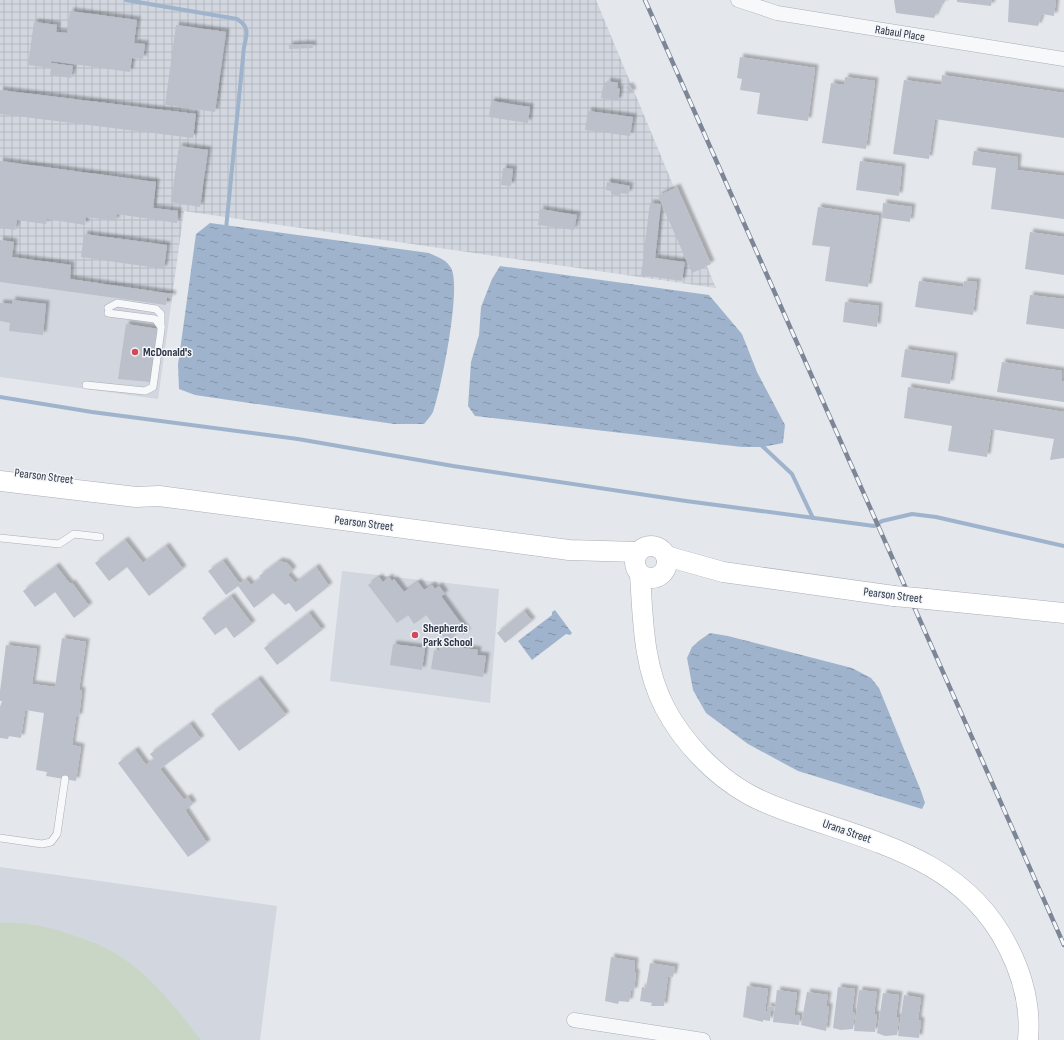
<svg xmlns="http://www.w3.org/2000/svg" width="1064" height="1040" viewBox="0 0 1064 1040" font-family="'Sofia Sans Condensed',sans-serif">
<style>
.built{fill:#d2d6de}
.industrial{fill:url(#industrial-grid)}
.grass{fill:#c9d6c5}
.water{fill:url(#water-ripples)}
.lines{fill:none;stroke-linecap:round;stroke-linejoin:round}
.stream{stroke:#9fb4cc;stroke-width:4}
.building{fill:#bbc0ca;filter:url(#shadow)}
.lane-casing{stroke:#a9aeb7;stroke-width:8}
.street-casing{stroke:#a9aeb7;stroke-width:15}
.secondary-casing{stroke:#a9aeb7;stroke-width:21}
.lane{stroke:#f7f8fa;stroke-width:7}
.street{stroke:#f7f8fa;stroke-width:14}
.secondary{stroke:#fff;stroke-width:20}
.rail-casing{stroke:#7d8696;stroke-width:4.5}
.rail{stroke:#f4f6f9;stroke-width:3;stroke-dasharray:9;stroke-linecap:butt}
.secondary-bridge-casing{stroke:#a9aeb7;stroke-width:21;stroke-linecap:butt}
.secondary-bridge{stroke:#fff;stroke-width:20}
.poi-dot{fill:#d1495b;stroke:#f4f6f9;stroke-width:1.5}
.labels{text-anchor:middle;stroke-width:3;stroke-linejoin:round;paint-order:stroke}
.street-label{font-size:12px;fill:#2b3445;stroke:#f4f6f9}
.poi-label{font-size:12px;font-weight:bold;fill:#2b3445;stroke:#f4f6f9;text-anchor:start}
</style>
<defs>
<pattern id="industrial-grid" width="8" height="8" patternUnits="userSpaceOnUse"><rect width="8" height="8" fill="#d2d6de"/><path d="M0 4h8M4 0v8" fill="none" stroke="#b4b8c0"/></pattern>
<pattern id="water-ripples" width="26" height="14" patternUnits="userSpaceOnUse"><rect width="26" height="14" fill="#9fb4cc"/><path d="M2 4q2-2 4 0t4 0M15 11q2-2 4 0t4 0" fill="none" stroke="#8293a7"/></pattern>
<filter id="shadow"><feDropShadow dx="3.5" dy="-3.5" stdDeviation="1" flood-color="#0004"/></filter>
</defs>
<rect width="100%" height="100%" fill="#e4e7ec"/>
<g class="built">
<path d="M0,282l171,23 -13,94 -158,-22z"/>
<path d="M342,571l157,18 -9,114 -160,-22z"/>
<path d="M0,867l277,39 -17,134h-260z"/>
</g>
<path class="industrial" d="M0,0h596l120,288 -532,-77 -13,94 -171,-23z"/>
<path class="grass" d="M0,923c24,-1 46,3 69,11 19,6 38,13 55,25 31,21 54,52 77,81h-201z"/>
<g class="water">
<path d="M210,223l219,30c8,4 17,6 22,15 11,19 -10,121 -18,144 -2,4 -6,8 -9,12h-30l-199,-29 -16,-6 -1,-24 18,-131z"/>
<path d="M500,266l209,29 33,39 15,38 28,53 -2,18 -20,4h-21l-267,-31 -7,-10 3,-44 8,-27 2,-28 11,-28z"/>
<path d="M555,610l17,23 -2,2 -4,-1 -34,26 -14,-19 34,-26v-3z"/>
<path d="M710,633l18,3 124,32 19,10 8,10 42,103 4,12 -3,6 -124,-38 -50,-27 -42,-31 -13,-23 -6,-32 5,-11 8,-7z"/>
</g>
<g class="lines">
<g class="stream">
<path d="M126,0l111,19c13,8 10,15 7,28l-18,182"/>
<path d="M0,397l92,15 206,27 155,27 233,35 188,25 8,-5 30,-7 24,3 128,29"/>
<path d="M759,443l33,31 21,44"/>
</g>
</g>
<g class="building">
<path d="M894,0h51l-1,4 -3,-1 -7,15 -38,-5z"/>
<path d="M957,0h35l-1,6 -34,-4z"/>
<path d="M1009,0h47l-2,16 -12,-2 -4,12 -30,-4z"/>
<path d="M70,11l67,9 -3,23 11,1 -2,15 -11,-1 -2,14 -78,-11 -1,2 22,3 -2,12 -21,-3 1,-7 -23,-3 6,-43 23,3 -1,7 11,1z"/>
<path d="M176,25l50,7 -11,80 -50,-7z"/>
<path d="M312,44l1,4 -24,1v-4z"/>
<path d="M740,57l75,11 -7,53 -51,-7 3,-21 -20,-3 2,-11 -5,-1z"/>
<path d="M942,75l122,18v45l-129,-19 -6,40 -36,-5 11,-74 37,5z"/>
<path d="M845,77l30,4 -9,68 -44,-6 9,-60 13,2z"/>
<path d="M607,81l11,2 -1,5 3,1 -2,12 -17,-3 2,-12 3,1z"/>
<path d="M630,86l3,6 -4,2 -3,-7z"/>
<path d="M0,90l196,24 -3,24 -193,-24z"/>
<path d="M491,101l39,6 -2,16 -39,-6z"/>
<path d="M588,111l45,6 -3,19 -45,-6z"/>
<path d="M179,146l29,4 -8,57 -29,-5z"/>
<path d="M974,151l44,6 -1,13 47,6v43l-73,-10 5,-41 -24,-3z"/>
<path d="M0,161l156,21 -3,26 25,3 -1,12 -60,-9 -1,7 -30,-4 -1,8 -38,-6 -1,5 -29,-4 -2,10 -15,-2z"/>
<path d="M860,161l42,6 -3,29 -43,-6z"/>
<path d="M503,168l10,1 -2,17 -10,-1z"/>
<path d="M607,182l23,4 -2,8 -8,-1 -1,3 -8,-2v-3l-5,-1z"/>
<path d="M677,187l34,77 -19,9 -34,-77z"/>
<path d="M650,203l11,1 -6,54 30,4 -3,19 -41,-6z"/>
<path d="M883,203l29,4 -2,15 -28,-4z"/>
<path d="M818,207l61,9 -11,71 -43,-6 5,-34 -18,-2z"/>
<path d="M540,209l37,6 -3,15 -36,-5z"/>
<path d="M1030,232l34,5v38l-39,-6z"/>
<path d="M84,234l83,11 -3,24 -83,-12z"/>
<path d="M0,240l14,2 -2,15 59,8 -1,14 103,15 -1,4 -5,-1 -1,8 -166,-23z"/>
<path d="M919,281l44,6 1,-6 13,1 -4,33 -58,-8z"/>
<path d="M1030,295l34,4v30l-38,-5z"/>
<path d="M12,300l34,4 -3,31 -34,-4 1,-8 -10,-2v-18l12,1z"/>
<path d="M845,302l34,4 -2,21 -34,-5z"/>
<path d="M126,324l32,5 -8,53 -32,-3z"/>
<path d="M905,349l49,7 -4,28 -49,-7z"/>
<path d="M1002,362l60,9 -1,10h3v21l-67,-10z"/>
<path d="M908,387l156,25v46l-14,2 4,-21 -63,-10 -4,28 -39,-6 4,-25 -48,-8z"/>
<path d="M125,540l18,23 23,-17 17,23 -34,27 -22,-29 -18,14 -14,-18z"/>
<path d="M223,561l17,23 6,-5 5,6 10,-7 -2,-2 20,-15 8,2 6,7 -5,5 7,8 21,-16 13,19 -33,26 -7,-9 -4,2 -12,-12 -19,15 -16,-22 -12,9 -18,-24z"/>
<path d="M56,566l14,18 2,-1 17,23 -15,12 -19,-26 -20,15 -12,-16z"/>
<path d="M379,577l4,5 6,-5 3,4 2,-2 10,13 14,-10 6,8 8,-5 3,4 4,-3 6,8 -4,2 26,36 -4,3 -3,-4 -13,11 -21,-27 -12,9 -6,-9 -11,8 -29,-38z"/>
<path d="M231,596l21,28 -18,14 -8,-11 -11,8 -13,-17z"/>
<path d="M524,611l8,10 -27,22 -8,-10z"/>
<path d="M309,613l13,17 -45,35 -13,-17z"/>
<path d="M62,638l24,4 -7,48 3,1 -3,26h-3l-4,28 9,2 -5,34 -30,-5 1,-4 -11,-2 8,-57 -19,-3 -4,28 -12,-2 -1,3 -8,-1v-31l2,-6h-2v-10l6,-46 31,4 -5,35 23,3z"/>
<path d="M393,644l32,4 -3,22 -32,-5z"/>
<path d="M440,645l38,5 -1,5 9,1 -3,21 -52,-8 3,-19 5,1z"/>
<path d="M258,679l28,36 -47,36 -28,-37z"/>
<path d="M190,724l11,15 -41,30 24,31 4,-3 5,7 -8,6 22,33 -19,14 -70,-94 17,-13 11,15 8,-6 -4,-5z"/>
<path d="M611,957l24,4 -1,11 2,1 -2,18h-3l-2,11 -10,-1 -1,3 -13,-3z"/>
<path d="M650,963l25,4 -2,10 -5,-1 -4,30h-13l1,-3 -12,-2 2,-14 4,1z"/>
<path d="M747,986l21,3 -3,22 6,1 -1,9 -7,-1v2l-20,-5z"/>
<path d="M838,987l17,2 -3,23h3l-2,17 -12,1 -8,-2z"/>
<path d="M777,990l20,3 -3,22 6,1 -1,9 -26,-3z"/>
<path d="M859,990l18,2 -3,22 3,1 -2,17 -21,-1z"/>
<path d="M807,992l21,3 -2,11 3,1 -3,24 -25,-6z"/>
<path d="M883,993l16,2 -3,22 3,1 -2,17 -12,1 -8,-3z"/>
<path d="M904,995l17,3 -3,22 3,1 -2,17 -21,-2z"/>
<path d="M767,1006l6,1v4l-6,-1z"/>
</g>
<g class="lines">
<g class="lane-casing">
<g id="lane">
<path d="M108,313l47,6 6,8"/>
<path d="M86,385l59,6 8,-4 8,-57v-16l-5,-5 -39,-6 -9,5"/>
<path d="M0,538l59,6 15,-10 26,3"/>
<path d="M0,838l42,6 9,-2 6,-8 8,-55"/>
</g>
</g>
<g class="street-casing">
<g id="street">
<path d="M738,0l39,13 287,46"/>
<path d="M574,1020l129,20"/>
</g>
</g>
<g class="secondary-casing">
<g id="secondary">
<path d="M0,481l136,16 23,-1 410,54 69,2"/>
<circle cx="651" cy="562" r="16"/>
<path d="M666,556l57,16 171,24"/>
<path d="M640,574c3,46 3,92 25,134 18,34 49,67 83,86 21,12 45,19 68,27 78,26 152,47 192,126 15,29 23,60 20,93"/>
<path d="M927,599l137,14"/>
</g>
</g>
<use href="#lane" class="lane"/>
<use href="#street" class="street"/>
<use href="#secondary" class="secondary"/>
<g class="rail-casing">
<path id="rail" d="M645,0l419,945"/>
</g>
<use href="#rail" class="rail"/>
<g class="secondary-bridge-casing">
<path id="secondary-bridge" d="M894,596l33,3"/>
</g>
<use href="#secondary-bridge" class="secondary-bridge"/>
</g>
<g class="poi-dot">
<circle cx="135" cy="352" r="4"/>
<circle cx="415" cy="635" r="4"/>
</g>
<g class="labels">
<g class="street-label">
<text transform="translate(900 33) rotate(9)" y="4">Rabaul Place</text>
<text transform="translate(44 476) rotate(7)" y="4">Pearson Street</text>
<text transform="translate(364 523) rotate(7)" y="4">Pearson Street</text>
<text transform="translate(893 595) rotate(7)" y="4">Pearson Street</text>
<text transform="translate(847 831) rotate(19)" y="4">Urana Street</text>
</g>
<g class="poi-label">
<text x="143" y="356">McDonald's</text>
<text x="423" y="632">Shepherds<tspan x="423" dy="14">Park School</tspan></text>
</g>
</g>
</svg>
